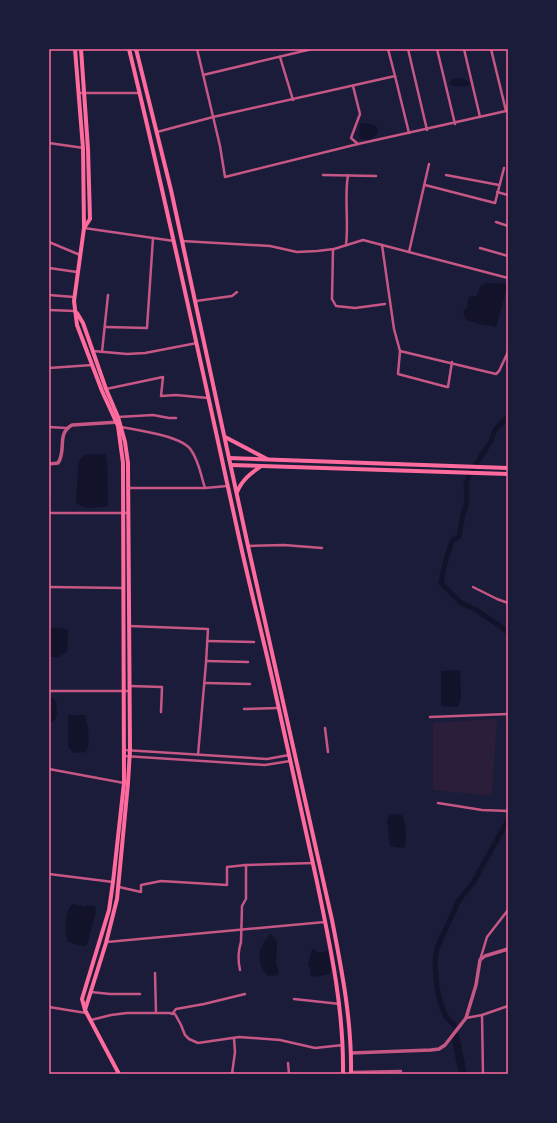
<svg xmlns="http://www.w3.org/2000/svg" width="557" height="1123" viewBox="0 0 557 1123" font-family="'Open Sans',sans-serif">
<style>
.green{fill:#2a1e3b}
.water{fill:#12122b}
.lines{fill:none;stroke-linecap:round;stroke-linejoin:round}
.stream{stroke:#12122b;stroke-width:1.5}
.canal{stroke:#12122b;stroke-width:5}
.river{stroke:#12122b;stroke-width:8}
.minor{stroke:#c65784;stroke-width:2.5}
.tertiary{stroke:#c65784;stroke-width:3.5}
.secondary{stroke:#ff6b9d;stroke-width:4}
.primary{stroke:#ff6b9d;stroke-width:4}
.neatline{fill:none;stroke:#ff6b9d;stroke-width:1.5}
</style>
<rect width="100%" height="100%" fill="#1b1b3a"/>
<path class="green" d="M497,719l-5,77 -59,-6v-67z"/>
<g class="water">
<path d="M461,78l8,4v3l-5,2 -14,-2 -1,-2 4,-4z"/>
<path d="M364,123c28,2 6,25 -5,14l1,-13z"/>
<path d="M486,283l22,1 -12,43 -17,-3 -14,-5 -2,-8 4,-3 2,-11 7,-1 5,-10z"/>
<path d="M105,454l2,6 1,46c-10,1 -25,5 -32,-4l2,-34 1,-7 5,-6z"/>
<path d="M49,628h11l8,2 -1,22 -9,5h-9z"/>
<path d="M460,670l1,28 -3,9 -17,-1v-35z"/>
<path d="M53,698l3,3 1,12 -2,7 -5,3 -1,3v-27z"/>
<path d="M70,715h15c3,12 6,26 1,37l-12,1 -6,-6v-31z"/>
<path d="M395,814l7,1c5,11 4,21 3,32l-3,1 -12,-2 -3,-26 3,-5z"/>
<path d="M73,904l12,3 2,-2 8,1 1,6 -9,33 -4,1 -15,-4c-4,-9 -4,-31 5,-38z"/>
<path d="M271,934l6,8 -1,22 3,8 -3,3 -8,1c-12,-13 -11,-30 3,-42z"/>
<path d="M313,949h2l2,4 11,-2 3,19 -2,4 -15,3 -4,-2 1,-8 -3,-1 3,-14z"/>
</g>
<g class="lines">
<path class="stream" d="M49,468l5,-4"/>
<g class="canal">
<path d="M508,416l-13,14 -4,11 -22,34 -3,9 1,12 -1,11 -3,6 -4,23 -7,5 -7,22 -4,20 19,19 18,9 30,21"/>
<path d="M454,1025l-8,-8 -6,-15 -3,-14 -2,-26 2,-14 22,-48 14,-17 35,-63"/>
</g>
<path class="river" d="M455,1036l8,38"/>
<g class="minor">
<path d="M197,49l23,97 5,31 133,-33 148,-33 -15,-62"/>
<path d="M408,49l19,81"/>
<path d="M437,49l18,75"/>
<path d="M464,49l16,68"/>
<path d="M280,57l13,43"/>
<path d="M203,75l109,-26"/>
<path d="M395,76l14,57"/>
<path d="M353,86l7,28 -9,24 7,6"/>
<path d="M79,93h61"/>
<path d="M157,132l56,-15 182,-41 -7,-27"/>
<path d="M49,143l35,5"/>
<path d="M323,175l53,1"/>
<path d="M446,175l53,10"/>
<path d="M425,185l70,18 9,-35"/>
<path d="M497,192l11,3"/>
<path d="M496,222l12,4"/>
<path d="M84,228l90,13"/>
<path d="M182,241l88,5 27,6 20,-1 17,-2 29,-9 145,38"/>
<path d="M49,242l31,13"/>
<path d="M346,245c3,-24 -2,-47 2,-70"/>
<path d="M382,245l12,84 6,22"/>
<path d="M480,248l28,8"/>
<path d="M333,249l-1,50 4,7 19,2 30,-4"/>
<path d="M409,252l20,-88"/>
<path d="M49,268l28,4"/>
<path d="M49,295l25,2"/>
<path d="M196,301l36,-5 5,-4"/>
<path d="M49,310l26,1"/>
<path d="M106,327l41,1 6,-90"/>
<path d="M93,351l34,3 18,-1 52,-10"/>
<path d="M102,352l6,-57"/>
<path d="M452,362l-4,25h-1l-49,-13 2,-23 96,23 3,-3 9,-19"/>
<path d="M49,368l43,-3"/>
<path d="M106,389l57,-12 -2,19 15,-1 32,3"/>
<path d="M118,417l35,-2 16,3h7"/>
<path d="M49,427l17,1"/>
<path d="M121,427c16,3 61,9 70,23 8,11 10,26 14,38l22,-2"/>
<path d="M128,488h77"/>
<path d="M49,495v-16"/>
<path d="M49,513h79"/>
<path d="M248,546l36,-1 38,3"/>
<path d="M49,587l75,1"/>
<path d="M473,587l24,12 11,4"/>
<path d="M129,626l79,3 -2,34 -8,92"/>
<path d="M207,641l47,1"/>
<path d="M206,661l42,1"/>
<path d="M205,683l45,1"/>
<path d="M129,686l33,1 -1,25"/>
<path d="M49,691h80"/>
<path d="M244,709l34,-1"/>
<path d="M430,717l78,-3"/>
<path d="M325,728l3,24"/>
<path d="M124,750l143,9 22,-4"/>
<path d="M124,756l141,9 25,-4"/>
<path d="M49,769l75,14"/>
<path d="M438,803l44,7 26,1"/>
<path d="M49,874l64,8"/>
<path d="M119,887l22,5v-7l20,-4 66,4v-18l19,-2 67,-2"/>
<path d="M107,942l218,-20"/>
<path d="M480,960l7,-23 21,-27"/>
<path d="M240,970c-2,-9 -2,-19 1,-28l1,-36 4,-7v-34"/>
<path d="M155,973l1,40"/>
<path d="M91,992l19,2h30"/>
<path d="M294,999l46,5"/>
<path d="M49,1007l37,6"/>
<path d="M172,1014l4,-5 28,-5 41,-10"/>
<path d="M482,1015l1,59"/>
<path d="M466,1018l16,-3 26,-9"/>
<path d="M91,1020l20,-5 16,-2h42l6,1 6,11 4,10 4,4 9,4 41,-6 41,3 35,8 28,-3"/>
<path d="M288,1063l1,11"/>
<path d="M351,1072l50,-1"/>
<path d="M49,1073l1,1"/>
<path d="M232,1074l3,-22 -1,-14"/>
</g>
<g class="tertiary">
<path d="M49,464l9,-1c9,-13 -2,-29 14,-38l47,-3"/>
<path d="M351,1053l80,-3 8,-1 6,-4 21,-27 10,-33 4,-25 5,-4 23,-7"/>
</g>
<g class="secondary">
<path d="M75,49l8,99 1,80 -10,73 3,24 25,66 16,35 5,37 1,320 -11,99 -4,28 -27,89 3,11 34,64"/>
<path d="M81,49l7,100 2,70 -6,9"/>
<path d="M77,313l6,10 23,66 12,28 7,25 3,21 2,287 -2,33 -11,116 -11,44 -21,67"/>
</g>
<g class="primary">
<path d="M129,49c40,164 75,329 111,493 11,50 24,99 35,149 14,64 28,127 42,191 13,63 27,126 26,192"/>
<path d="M136,49l35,141 77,356 84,374c10,51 20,102 19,154"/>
<path d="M225,437l42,22"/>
<path d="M229,458l279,10"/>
<path d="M231,465l277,9"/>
<path d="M237,492c5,-12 14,-19 24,-26"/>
</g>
</g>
<rect width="557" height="1123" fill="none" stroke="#1b1b3a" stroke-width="100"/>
<rect x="50" y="50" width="457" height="1023" class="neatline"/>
</svg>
